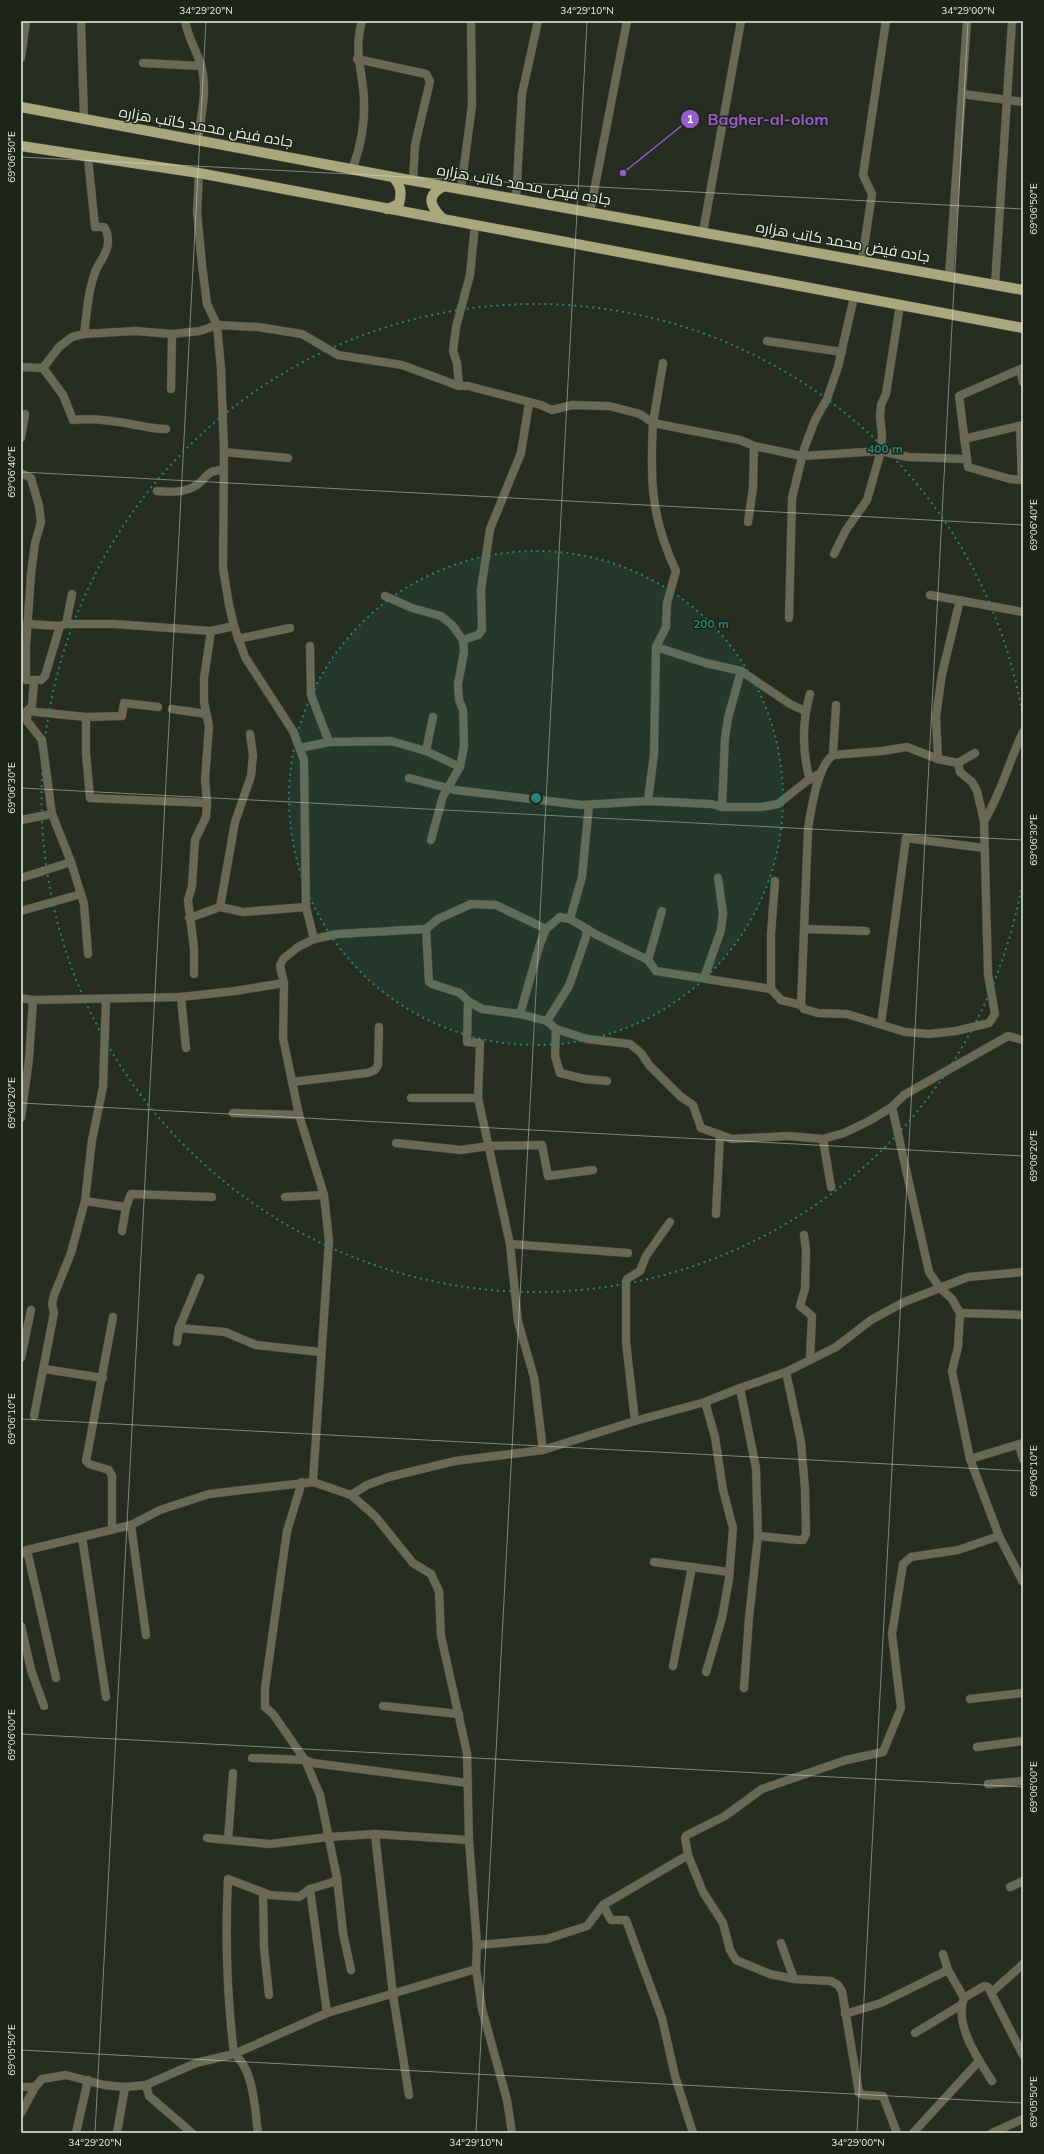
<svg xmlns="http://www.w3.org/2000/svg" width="1044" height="2154" viewBox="0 0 1044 2154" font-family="Mulish,Cairo,sans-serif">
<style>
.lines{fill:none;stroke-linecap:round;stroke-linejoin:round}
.minor-casing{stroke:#42493d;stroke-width:9}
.major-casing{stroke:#42493d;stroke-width:11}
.minor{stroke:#6a6956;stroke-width:8}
.major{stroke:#a8a77e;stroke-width:10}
.ticks{fill:none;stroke:#ebf0e7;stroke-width:1;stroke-opacity:0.45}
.ring{fill:none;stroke:#25827a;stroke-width:2;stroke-dasharray:2 4}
.labels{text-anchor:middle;stroke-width:3;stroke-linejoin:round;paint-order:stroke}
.street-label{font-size:15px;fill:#ebf0e7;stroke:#1e2418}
.centre{fill:#25827a;stroke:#1e2418;stroke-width:2}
.ring-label{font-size:12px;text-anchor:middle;font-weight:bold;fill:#25827a;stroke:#1e2418;stroke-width:3;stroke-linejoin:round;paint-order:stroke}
.leader{fill:none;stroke:#975dc9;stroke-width:1.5}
.callout-dot{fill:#975dc9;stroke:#1e2418;stroke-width:1.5}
.mark-label{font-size:12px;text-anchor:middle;font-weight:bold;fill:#fff}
.callout-label{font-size:16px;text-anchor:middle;font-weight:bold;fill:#975dc9;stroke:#1e2418;stroke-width:3;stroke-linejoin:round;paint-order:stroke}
.neatline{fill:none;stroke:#ebf0e7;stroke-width:1.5}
.ticks-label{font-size:10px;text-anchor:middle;fill:#ebf0e7}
</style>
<rect width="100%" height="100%" fill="#272e21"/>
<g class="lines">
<g class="minor-casing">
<g id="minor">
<path d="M81,21l3,99"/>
<path d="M185,21c3,16 11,29 16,44 7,24 0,51 -3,74"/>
<path d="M21,58l5,-37"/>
<path d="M357,59l69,15 4,7 -15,64 -2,36"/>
<path d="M143,63l58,3"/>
<path d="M962,94l61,8"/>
<path d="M352,170c8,-21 13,-47 12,-70 -1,-30 -11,-47 -2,-79"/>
<path d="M199,173l-2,39 5,53 5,39 10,21 4,44 3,83 -1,116 6,37 5,21 11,31 48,74 11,29 2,147 8,32"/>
<path d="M461,189l11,-84 -1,-84"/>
<path d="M516,199l6,-105 16,-73"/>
<path d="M590,212l37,-191"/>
<path d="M703,232l38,-211"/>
<path d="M862,260l10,-66 -9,-19 23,-154"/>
<path d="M949,277l18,-256"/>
<path d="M995,285l17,-264"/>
<path d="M84,334c3,-22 4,-44 12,-64 3,-7 9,-14 11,-22 2,-6 1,-16 -3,-21h-9l-7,-69"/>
<path d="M767,341l75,11"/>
<path d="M663,363l-10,60 87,17 14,6 48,10 79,-5 27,6 57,2"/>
<path d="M21,367l22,1 16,-21 13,-10 12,-3 51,-3 37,3 28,-3 17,-6 41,2 44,7 36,21 64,10 57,21h9l73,19 11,5 20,-5 37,1 31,8 13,9c-3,58 -2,95 23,148l-9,32 -1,24 -10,20 -2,107 -6,47"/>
<path d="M43,368l20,27 10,25c20,-2 43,1 63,5 10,2 19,4 30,4"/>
<path d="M1023,368l-64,28 9,71 42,12 13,1"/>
<path d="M1020,370l3,12"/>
<path d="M459,386l-2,-23 -4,-12 3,-24 14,-52 5,-50"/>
<path d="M171,389l1,-55"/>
<path d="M1020,426l2,54"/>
<path d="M21,438l4,-24"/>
<path d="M964,439l59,-14"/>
<path d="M224,452l64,6"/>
<path d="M21,473l10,5 8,28 2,16 -6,21 -4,31 -5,72v34h15l4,-4 15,-50"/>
<path d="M157,491c12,1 28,2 40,-6 12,-9 8,-14 26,-15"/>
<path d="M748,522l5,-34 1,-42"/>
<path d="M834,554l12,-24 21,-30 14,-49 1,-16 -2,-19 1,-11 5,-11 14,-89"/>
<path d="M930,595l93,17"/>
<path d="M385,596l27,12 29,8 11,9 11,15 1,12 -6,32 1,16 4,10 1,36 -4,21 -17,29 -12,44"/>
<path d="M789,618l3,-120 12,-49 11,-29 12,-21 11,-32 16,-70"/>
<path d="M27,624l33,2 6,-2h48l97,7 23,-5"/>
<path d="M66,624l6,-30"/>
<path d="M238,639l52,-11"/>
<path d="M463,640l15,-5 4,-5 -1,-40 9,-61 31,-76 8,-50"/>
<path d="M310,646l1,49 18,47"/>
<path d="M656,647l50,16 35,8 49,33 15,7"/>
<path d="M34,681l-2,25 -5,5v10l15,19 10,74 19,48 13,42 4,50"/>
<path d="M172,709l34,5"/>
<path d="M27,711l59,6 36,-1 2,-13 34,4"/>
<path d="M86,717v36l4,45 117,5"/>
<path d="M300,748l29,-6 62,-1 35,10 34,16"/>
<path d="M426,751l7,-34"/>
<path d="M833,755l3,-50"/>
<path d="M938,759l-2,-42 6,-43 18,-74"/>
<path d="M958,763l17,-10"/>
<path d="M409,778l46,12 127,15 66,-4 63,3 11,3h39l17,-3 30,-24 13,-7"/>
<path d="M810,780c-8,-28 -8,-59 0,-86"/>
<path d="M722,807l3,-69 3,-20 13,-47"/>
<path d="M21,820l31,-6"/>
<path d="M984,821c17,-27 25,-60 39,-89"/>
<path d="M21,878l50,-16"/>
<path d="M220,907l15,-85 16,-46 2,-21 -3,-21"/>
<path d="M21,911l60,-17"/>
<path d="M189,918l31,-11 23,5 63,-5"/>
<path d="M570,919l12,-42 7,-72"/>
<path d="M426,929l3,53 3,2 28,9 8,8 14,8 38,5 27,7 9,8 31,10 43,5 11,9 8,12 31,31 13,9 8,23 31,11 56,-3 35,3 21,-6 25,-12 23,-14 12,-12 104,-59 15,4"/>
<path d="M805,929l61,2"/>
<path d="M648,960l14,-49"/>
<path d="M194,974v-26l-6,-48 4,-14 3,-46 11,-23 1,-14 -2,-24 4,-53 -5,-24v-24l7,-47"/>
<path d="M704,978l17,-48 2,-17 -5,-35"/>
<path d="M771,989v-55l4,-53"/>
<path d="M181,997l5,51"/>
<path d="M21,998l12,2 148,-3 54,-6 49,-8"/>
<path d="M468,1001l-1,41 13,1 -2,55 32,146 8,78 16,55 9,73"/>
<path d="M520,1014l20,-70 6,-15 14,-12 10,2 27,16 51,25 8,11 115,18 10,11 20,5 3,4 14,4 29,1 58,18 24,2 27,-3 33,-8 6,-9 -7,-40 -4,-153 -7,-30 -5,-9 -12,-10 -2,-9 -20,-4 -31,-12 -25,4 -49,4c-16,12 -22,55 -25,74l-7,176"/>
<path d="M547,1021l22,-35 17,-49 1,-8"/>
<path d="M881,1024l25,-186 78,10"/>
<path d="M556,1029l-1,27 5,17 25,6 22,2"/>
<path d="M292,1082l75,-9 8,-3 3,-5 1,-38"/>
<path d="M411,1098h67"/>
<path d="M892,1107l37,165 11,16 12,11 8,14 -2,34 -6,24 18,88 29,77 24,46"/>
<path d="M233,1113l66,2"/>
<path d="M21,1118l8,-59 4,-59"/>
<path d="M823,1139l8,48"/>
<path d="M396,1143l65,7 27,-4 54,-1 6,31 45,-6"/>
<path d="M285,1197l39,-2"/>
<path d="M85,1201l41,6"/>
<path d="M716,1214l4,-79"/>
<path d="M122,1231l4,-24 5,-13 81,3"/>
<path d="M804,1235l2,15 -1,39 -5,17 12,10 -2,43"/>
<path d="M510,1244l118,9"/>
<path d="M960,1313l63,2"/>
<path d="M179,1328l46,4 31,13 64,7"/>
<path d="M177,1342l2,-14 21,-50"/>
<path d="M21,1358l10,-48"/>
<path d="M44,1369l59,9"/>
<path d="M740,1388l16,80 2,68 -9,82 -5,70"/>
<path d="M705,1402l10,35 8,53 10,38 -4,51 -7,39 -16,54"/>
<path d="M34,1416l20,-103 -2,-9 2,-9 17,-42 14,-52 7,-61 11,-53 3,-88"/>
<path d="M635,1421l-9,-79v-60l1,-3 13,-8 6,-15 24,-34"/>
<path d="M1019,1445l4,14"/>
<path d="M970,1459l53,-16"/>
<path d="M313,1482l16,-241 -5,-46 -25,-80 -16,-77 1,-55 -4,-17 3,-7 15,-12 16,-8 23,-5 89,-5 12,-10 33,-15 25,1 50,24"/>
<path d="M351,1495l16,-10 22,-8 66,-16 88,-11 92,-29 70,-19 35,-14 46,-16 50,-25 35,-27 33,-18 64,-25 55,-5"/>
<path d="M131,1525l15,110"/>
<path d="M112,1530v-54l-3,-6 -20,-6 -3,-3 27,-144"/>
<path d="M758,1536l41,4h4l3,-6 -1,-45 -4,-47 -15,-70"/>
<path d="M82,1537l24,160"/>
<path d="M27,1550l29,128"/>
<path d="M21,1554l6,-4 104,-25 29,-15 49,-16 104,-12 38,13 24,21 38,47 18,11 8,17 2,45 26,117 2,87 8,105 -1,24 6,40 25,91 5,33"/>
<path d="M654,1562l75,10"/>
<path d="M21,1626l10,44 13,36"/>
<path d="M673,1666l19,-99"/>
<path d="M970,1699l53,-6"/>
<path d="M383,1706l76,8"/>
<path d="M977,1747l46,-6"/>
<path d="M252,1758l53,2 8,3 155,20"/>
<path d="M988,1784l35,-3"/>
<path d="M375,1834l18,161 16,100"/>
<path d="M207,1838l63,6 59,-7 46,-3 94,6"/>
<path d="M228,1840l5,-67"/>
<path d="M337,1878l6,55 8,37"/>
<path d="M1010,1887l13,-6"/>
<path d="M310,1889l17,124"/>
<path d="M263,1892l1,56 5,47"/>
<path d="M603,1905l8,15h15l36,98 13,58 18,57"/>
<path d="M781,1943l13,36"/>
<path d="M477,1945l70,-6 40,-13 16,-21 85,-50"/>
<path d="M943,1954l5,16 16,28"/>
<path d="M992,1992l31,-28"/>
<path d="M845,2014l36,-11 67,-33"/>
<path d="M915,2033l46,-28"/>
<path d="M992,2081c-14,-22 -38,-56 -28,-83l20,-12 4,1 35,68"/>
<path d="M146,2085l3,11 43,37"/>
<path d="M21,2087h14"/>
<path d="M21,2113l14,-26 7,-8 24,-4 38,10 21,2 21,-2 50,-22 38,-9 93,-41 149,-44"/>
<path d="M76,2133l12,-53"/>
<path d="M117,2133l8,-46"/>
<path d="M258,2133c-3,-23 -4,-64 -24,-79 -7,-58 -9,-116 -6,-175l42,16 29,2 11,-8 23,-7 4,-4 -17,-83 -15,-35 -32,-46 -8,-7v-19l22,-157 15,-49"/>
<path d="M897,2133l-14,-37 -19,-1 -5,-2 -17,-102 -4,-6 -7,-4 -37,-2 -24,-5 -34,-14 -6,-10 -7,-27 -20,-31 -15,-37 -3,-17 2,-3 38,-19 37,-27 84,-29 37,-8 18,-44 -9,-74 11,-70 8,-7 47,-7 41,-14"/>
<path d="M913,2133l66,-72"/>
<path d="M992,2133l31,-14"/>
</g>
</g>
<g class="major-casing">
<g id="major">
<path d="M21,107l372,70 630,113"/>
<path d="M21,146l178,27 824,155"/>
<path d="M387,209l12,-5c3,-12 2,-18 -6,-27"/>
<path d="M443,219c-13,-13 -18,-23 1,-33"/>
</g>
</g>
<use href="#minor" class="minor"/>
<use href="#major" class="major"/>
</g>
<path class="ticks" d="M21,157l1002,52M21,472l1002,53M21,788l1002,52M21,1103l1002,53M21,1419l1002,52M21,1734l1002,53M21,2050l1002,53M95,2133l111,-2112M476,2133l111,-2112M857,2133l111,-2112"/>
<circle cx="536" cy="798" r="247" fill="#25827a" fill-opacity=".12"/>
<g class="ring">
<circle cx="536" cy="798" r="247"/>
<path d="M1022 884A494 494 0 1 1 1022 712"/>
</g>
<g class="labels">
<g class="street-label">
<text transform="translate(206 127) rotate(10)" y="5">جاده فیض محمد کاتب هزاره</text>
<text transform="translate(524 185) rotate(10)" y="5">جاده فیض محمد کاتب هزاره</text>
<text transform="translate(843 242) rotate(10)" y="5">جاده فیض محمد کاتب هزاره</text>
</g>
</g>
<circle cx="536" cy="798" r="6" class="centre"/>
<g class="ring-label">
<text x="885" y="453">400 m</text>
<text x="711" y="628">200 m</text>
</g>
<path class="leader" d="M623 173L690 119"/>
<g class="callout-dot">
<circle cx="623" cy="173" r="4"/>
<circle cx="690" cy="119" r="10"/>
</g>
<g class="mark-label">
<text x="690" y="123">1</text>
</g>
<g class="callout-label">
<text x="768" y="125">Bagher-al-olom</text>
</g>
<rect width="1044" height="2154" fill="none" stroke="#1e2418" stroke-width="44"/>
<rect x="22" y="22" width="1000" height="2110" class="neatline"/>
<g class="ticks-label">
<text x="206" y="14">34°29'20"N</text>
<text x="587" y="14">34°29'10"N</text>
<text x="968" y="14">34°29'00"N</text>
<text transform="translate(11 157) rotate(-90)" y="4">69°06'50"E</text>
<text transform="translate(1033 209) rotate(-90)" y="4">69°06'50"E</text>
<text transform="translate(11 472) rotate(-90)" y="4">69°06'40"E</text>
<text transform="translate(1033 525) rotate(-90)" y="4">69°06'40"E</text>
<text transform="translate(11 788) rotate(-90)" y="4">69°06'30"E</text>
<text transform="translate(1033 840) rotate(-90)" y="4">69°06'30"E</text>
<text transform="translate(11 1103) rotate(-90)" y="4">69°06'20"E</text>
<text transform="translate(1033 1156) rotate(-90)" y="4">69°06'20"E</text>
<text transform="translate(11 1419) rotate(-90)" y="4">69°06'10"E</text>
<text transform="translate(1033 1471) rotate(-90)" y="4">69°06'10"E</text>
<text transform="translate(11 1735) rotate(-90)" y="4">69°06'00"E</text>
<text transform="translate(1033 1787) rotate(-90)" y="4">69°06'00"E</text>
<text transform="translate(11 2050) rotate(-90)" y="4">69°05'50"E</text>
<text transform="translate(1033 2102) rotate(-90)" y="4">69°05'50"E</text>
<text x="95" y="2146">34°29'20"N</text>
<text x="476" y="2146">34°29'10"N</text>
<text x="858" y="2146">34°29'00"N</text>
</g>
</svg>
